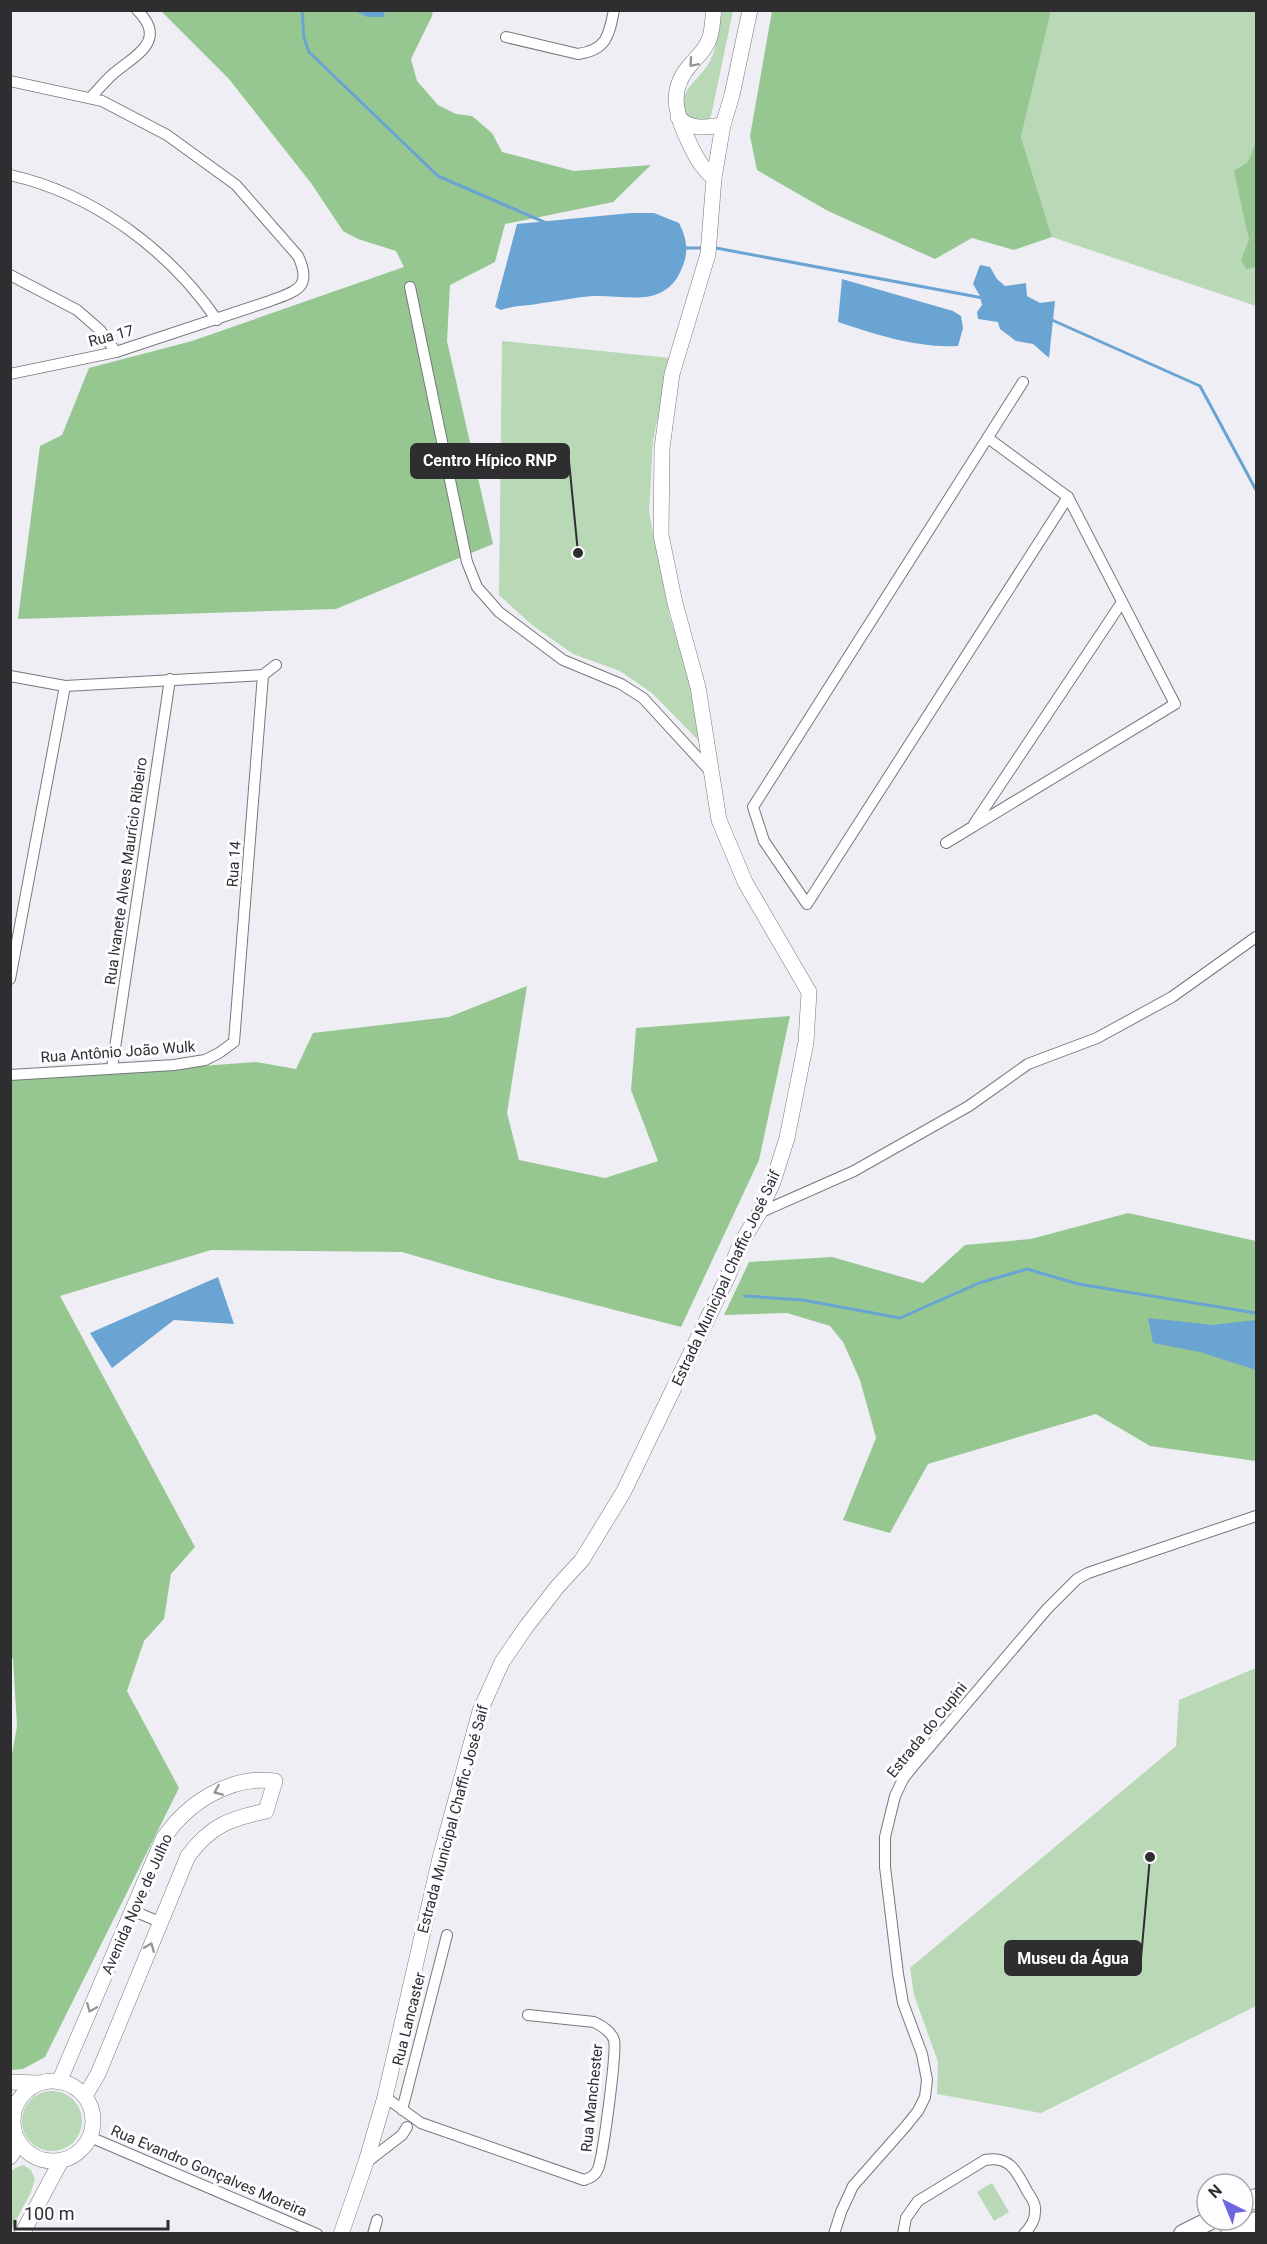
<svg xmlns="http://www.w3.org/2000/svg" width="1267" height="2244" viewBox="0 0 1267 2244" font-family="Roboto,sans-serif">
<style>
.green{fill:#b9d8b6}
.forest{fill:#96c791}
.water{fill:#69a4d2}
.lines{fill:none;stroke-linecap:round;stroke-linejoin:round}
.stream{stroke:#69a4d2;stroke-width:3}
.street-casing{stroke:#78777e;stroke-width:12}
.secondary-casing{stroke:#78777e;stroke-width:16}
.primary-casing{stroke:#78777e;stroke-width:20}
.street{stroke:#fff;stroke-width:10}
.secondary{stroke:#fff;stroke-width:15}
.primary{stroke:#fff;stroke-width:18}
.oneway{stroke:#969698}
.labels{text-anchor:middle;stroke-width:6;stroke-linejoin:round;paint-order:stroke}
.street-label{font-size:15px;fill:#2e2e31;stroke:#fdfcff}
.leader{fill:none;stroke:#2e2e31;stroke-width:2}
.callout-dot{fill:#2e2e31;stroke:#fdfcff;stroke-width:2}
.callout{fill:#2e2e31;stroke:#2e2e31;stroke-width:2}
.callout-label{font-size:16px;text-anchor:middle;font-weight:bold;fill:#fff}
</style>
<rect width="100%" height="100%" fill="#efeef5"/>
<g class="green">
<path d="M722,11h11l-22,105 -4,6 -24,-5c-5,-29 15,-34 27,-56 8,-16 9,-34 12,-50z"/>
<path d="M1051,11h205v295l-204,-69 -31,-100z"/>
<path d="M502,341l168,17 -17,83 -4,71 20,102 26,84 6,45 -49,-50 -32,-22 -47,-17 -41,-29 -33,-30z"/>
<path d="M1256,1668v338l-215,107 -104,-19 1,-32 -24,-67 -4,-27 266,-222 3,-46z"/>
<circle cx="52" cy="2121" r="30"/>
<path d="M23,2165l8,5 4,9 -4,13 -20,38v-58l4,-4z"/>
<path d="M992,2183l17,29 -15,9 -17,-29z"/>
</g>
<g class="forest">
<path d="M355,10l12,7h18l-1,-6h49l-1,5 -21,43 6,22 21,24 18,9 16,2 20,17 10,19 72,19 77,-6 -38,37 -108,22 -10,38 -45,23 -3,56 46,203 -157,65 -318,10 22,-173 22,-11 27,-67 103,-27 212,-74 -8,-16 -38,-12 -15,-8 -32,-48 -82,-104 -68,-68z"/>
<path d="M772,11h279l-30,126 31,100 -38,13 -42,-12 -37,21 -107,-48 -71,-41 -7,-34z"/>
<path d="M1256,142v125l-10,2 -5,-9 8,-20 -15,-69 14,-9z"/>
<path d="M527,986l-20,127 12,47 86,18 53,-17 -27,-71 5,-62 154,-12 -31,144 -78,167 -187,-48 -92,-27 -191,-2 -151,46 135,251 -24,27 -7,45 -20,22 -17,50 52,97 -134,269 -22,12 -12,1 -1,-305 7,-39 -4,-67 -3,-3 1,-576 245,-18 40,7 17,-36 136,-16z"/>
<path d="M1128,1213l128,28v220l-106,-15 -54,-32 -168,50 -38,69 -47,-13 33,-82 -16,-58 -17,-38 -13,-16 -43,-13 -63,2 25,-53 83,-5 91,26 42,-38 66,-6z"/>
</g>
<g class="water">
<path d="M355,11h29l1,6h-18z"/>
<path d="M631,213h23l25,10c8,16 10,29 3,45 -17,41 -53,27 -89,28 -17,1 -34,5 -51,7 -14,3 -27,2 -41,7l-6,-3 22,-83z"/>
<path d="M980,265l10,2 7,12 8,7 21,-3 1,13 13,7 15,-2 -6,57 -16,-14 -17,-3 -16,-12 -2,-7 -20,-3 -1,-7 5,-7 -2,-9 -7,-12z"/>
<path d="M842,279l111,32 8,5 2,12 -5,18c-42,2 -80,-11 -120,-24z"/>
<path d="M218,1277l16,47 -60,-4 -62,48 -22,-35z"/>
<path d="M1148,1318l65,7 43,-5v50l-56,-18 -47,-9z"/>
</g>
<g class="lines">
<g class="stream">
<path d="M302,10l2,28 5,14 129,124 106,46"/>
<path d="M684,248h16"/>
<path d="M716,248l267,50"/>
<path d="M1052,320l148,66 56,104"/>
<path d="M745,1296l58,4 97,18 79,-35 48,-14 51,15 178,29"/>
</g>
<g class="street-casing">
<g id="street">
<path d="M506,37l72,17c29,-4 31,-19 36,-44"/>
<path d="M10,81l92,20 65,34 69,50 62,71c15,32 -2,35 -28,45l-154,51 -106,22"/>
<path d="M90,98c8,-8 15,-17 23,-24 21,-18 56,-33 24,-64"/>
<path d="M10,175c84,19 159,75 207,145"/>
<path d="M10,275l67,35 23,20 16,22"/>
<path d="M410,287l57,275 10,25 22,25 64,48 58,24 22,14 67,73"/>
<path d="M1023,382l-270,425 11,34 43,63 261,-407"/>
<path d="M10,676l55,10 198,-11 13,-10"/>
<path d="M974,824l148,-222"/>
<path d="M946,843l229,-139 -107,-207 -80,-59"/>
<path d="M10,979l55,-293"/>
<path d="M112,1068l58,-389"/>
<path d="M10,1075l164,-10 31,-5 14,-7 15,-11 29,-367"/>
<path d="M759,1213l95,-42 115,-65 59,-42 69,-26 75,-41 84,-60"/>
<path d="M131,1910l29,12"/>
<path d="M385,2097l36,26 163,57c6,-2 11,-4 14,-11 5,-12 19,-118 16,-129 -3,-9 -12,-14 -20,-18l-66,-7"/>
<path d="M402,2110l45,-175"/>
<path d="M90,2137l227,97"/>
<path d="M367,2162l35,-27 5,-8"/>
<path d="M373,2234l4,-14"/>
<path d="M834,2234l7,-22 12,-26 53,-60 12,-15 7,-14 2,-17 -5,-26 -19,-51 -5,-29 -13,-107v-30l10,-41 8,-17 12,-15 132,-155 30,-30 11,-6 168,-57"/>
<path d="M903,2234l3,-16 12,-17 67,-41c25,-5 32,12 42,31 3,5 8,11 8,17 1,10 -4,19 -11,26"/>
</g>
</g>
<g class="secondary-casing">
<g id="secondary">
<path d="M714,10c-2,10 -1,23 -6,32 -4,9 -11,15 -17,22 -21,23 -17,46 -5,72 8,17 14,31 28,42"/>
<path d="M678,117c13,14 28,10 45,8"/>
<circle cx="53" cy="2121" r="40"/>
<path d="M10,2082l28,1"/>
<path d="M59,2082l104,-243c24,-36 67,-64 112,-58l-9,30c-36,8 -55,14 -78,45l-90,218 -13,22"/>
<path d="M10,2157l9,-14"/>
<path d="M22,2234l39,-73"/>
<path d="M341,2234l25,-72 19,-65 55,-239 40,-147 22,-49 24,-35 32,-41 24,-26 42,-69 104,-215 11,-29 20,-34 14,-31 14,-44 19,-96 3,-50 -64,-110 -26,-62 -21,-133 -23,-84 -14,-68 1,-87 10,-74 36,-120 6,-76 9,-53 9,-30 18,-85"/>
</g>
</g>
<g class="primary-casing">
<g id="primary">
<path d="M1243,2204l13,-6"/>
<path d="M1183,2234l28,-14"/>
<path d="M1230,2234l26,-13"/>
</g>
</g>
<use href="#street" class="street"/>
<use href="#secondary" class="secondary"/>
<use href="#primary" class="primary"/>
</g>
<defs><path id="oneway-chevron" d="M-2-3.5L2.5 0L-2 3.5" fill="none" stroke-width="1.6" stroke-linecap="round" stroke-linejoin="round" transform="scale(1.5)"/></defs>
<g class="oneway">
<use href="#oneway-chevron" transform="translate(693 63) rotate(131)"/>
<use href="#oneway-chevron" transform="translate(218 1791) rotate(157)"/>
<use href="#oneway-chevron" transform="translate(150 1947) rotate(-68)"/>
<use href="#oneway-chevron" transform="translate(91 2008) rotate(112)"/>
</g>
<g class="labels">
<g class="street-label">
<text transform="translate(111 336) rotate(-15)" y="5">Rua 17</text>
<text transform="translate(234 864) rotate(-86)" y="5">Rua 14</text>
<text transform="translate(126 871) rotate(-82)" y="5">Rua lvanete Alves Maurício Ribeiro</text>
<text transform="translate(118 1052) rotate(-4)" y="5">Rua Antônio João Wulk</text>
<text transform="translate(726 1278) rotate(-65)" y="5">Estrada Municipal Chaffic José Saif</text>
<text transform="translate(927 1730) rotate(-51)" y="5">Estrada do Cupini</text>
<text transform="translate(453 1819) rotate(-75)" y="5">Estrada Municipal Chaffic José Saif</text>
<text transform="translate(137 1904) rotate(-66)" y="5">Avenida Nove de Julho</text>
<text transform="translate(409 2019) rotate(-76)" y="5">Rua Lancaster</text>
<text transform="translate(592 2098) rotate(-84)" y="5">Rua Manchester</text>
<text transform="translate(209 2171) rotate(23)" y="5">Rua Evandro Gonçalves Moreira</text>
</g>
</g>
<path class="leader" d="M578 553L569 461M1150 1857L1141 1958"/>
<g class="callout-dot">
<circle cx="578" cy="553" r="6"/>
<circle cx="1150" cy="1857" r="6"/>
</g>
<g class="callout">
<rect x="411" y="444" width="158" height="34" rx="6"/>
<rect x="1005" y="1941" width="136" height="34" rx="6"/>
</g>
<g class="callout-label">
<text x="490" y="466">Centro Hípico RNP</text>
<text x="1073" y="1964">Museu da Água</text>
</g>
<rect width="1267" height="2244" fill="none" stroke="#2e2e31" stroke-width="24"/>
<g transform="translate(1225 2202) rotate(317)"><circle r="28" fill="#fdfcff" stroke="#aaaaad" stroke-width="1.5"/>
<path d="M0-4.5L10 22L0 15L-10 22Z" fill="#6c66e0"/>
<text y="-9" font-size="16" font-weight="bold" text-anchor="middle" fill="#2e2e31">N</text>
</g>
<path d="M15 2220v9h153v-9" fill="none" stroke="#2e2e31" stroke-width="3"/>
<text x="24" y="2220" font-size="18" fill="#2e2e31" stroke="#fdfcff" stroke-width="4.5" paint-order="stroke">100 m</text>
</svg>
